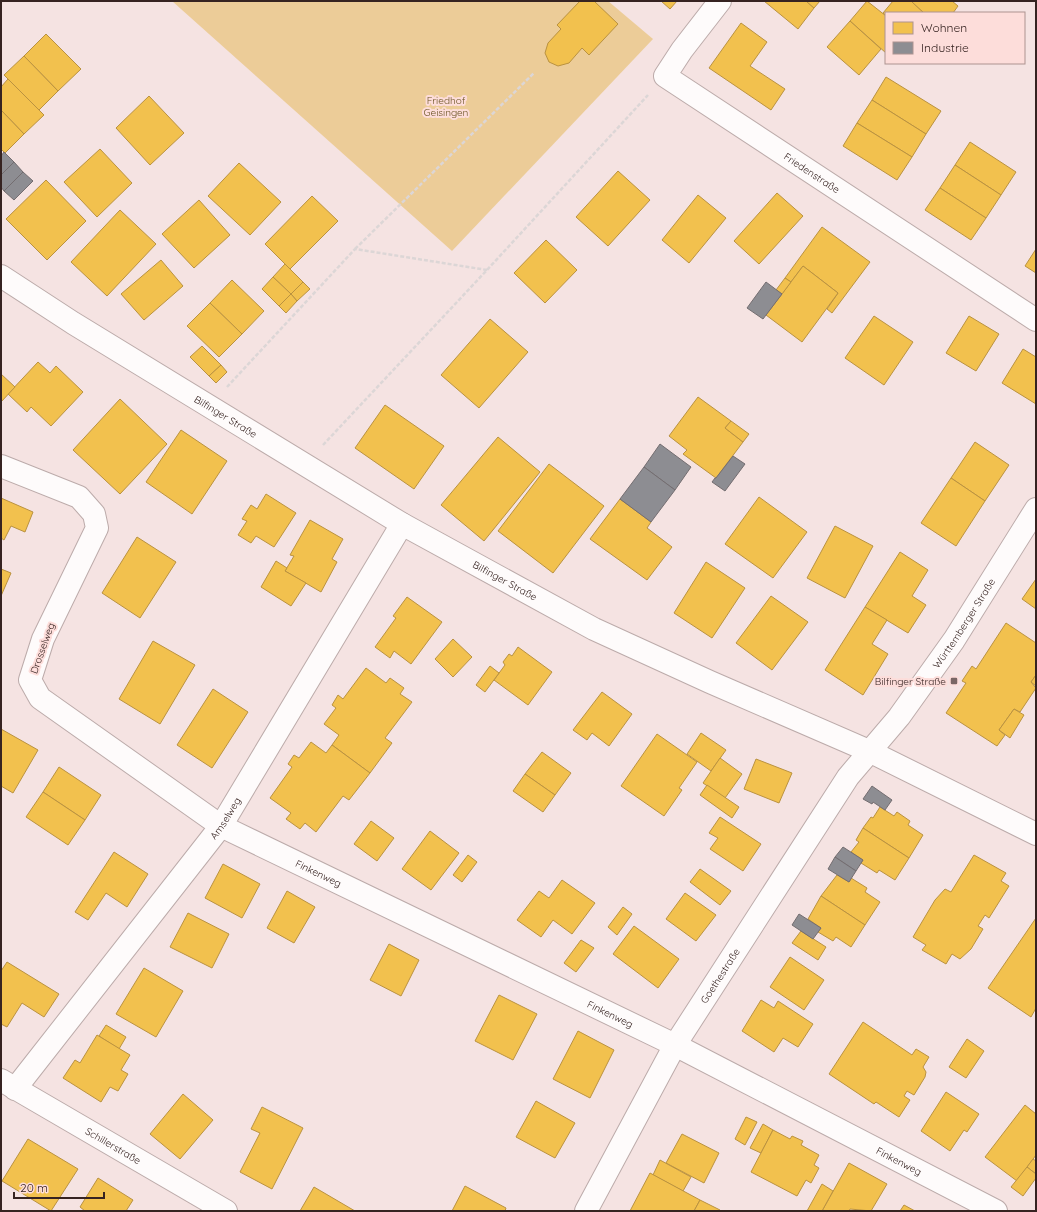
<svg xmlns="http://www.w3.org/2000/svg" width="1037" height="1212" viewBox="0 0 1037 1212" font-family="Quicksand,sans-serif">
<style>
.green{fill:#eccc98}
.homes{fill:#f2c14e;stroke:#ba9240}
.industry{fill:#8d8d92;stroke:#736d70}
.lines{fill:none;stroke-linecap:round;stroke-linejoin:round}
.minor-casing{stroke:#bcabaa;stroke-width:24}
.path{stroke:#dcd6d6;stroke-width:2.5;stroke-dasharray:4 2;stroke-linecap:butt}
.minor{stroke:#fefbfb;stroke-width:22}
.poi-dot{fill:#796665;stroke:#fdddda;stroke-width:1.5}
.labels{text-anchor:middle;stroke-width:4;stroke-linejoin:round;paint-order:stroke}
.park-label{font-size:10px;fill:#6a5322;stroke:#fdddda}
.street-label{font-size:10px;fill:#362321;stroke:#fdddda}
.poi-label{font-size:10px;fill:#362321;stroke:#fdddda;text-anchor:end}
</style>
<rect width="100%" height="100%" fill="#f5e3e2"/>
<path class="green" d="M172,1h436l45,38 -201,212z"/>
<g class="homes">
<path d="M580,1h14l24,23 -29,31 -7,-7 -13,15 -11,3 -9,-4 -4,-9 3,-10 13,-14 -4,-4z"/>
<path d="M661,1h16l-7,8z"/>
<path d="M764,1h42l8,7 -16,21z"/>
<path d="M806,1h14l-6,7z"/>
<path d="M867,1l19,15v37l-36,-32z"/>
<path d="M893,1h18l13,12h-38v3l-3,-3z"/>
<path d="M911,1h41l6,5 -5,7h-29z"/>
<path d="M850,21l31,28 -22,26 -32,-28z"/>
<path d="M741,23l26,19 -17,24 35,23 -14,21 -62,-42z"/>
<path d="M46,34l35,35 -23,22 -34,-35z"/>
<path d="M24,56l34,35 -19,19 -35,-35z"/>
<path d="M886,77l55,34 -15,23 -54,-34z"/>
<path d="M8,79l36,36 -20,19 -23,-24v-23z"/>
<path d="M149,96l35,37 -34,32 -34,-37z"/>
<path d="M872,100l54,34 -14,23 -55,-34z"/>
<path d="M1,110l23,24 -19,19 -4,-4z"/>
<path d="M857,123l55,34 -15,23 -54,-34z"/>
<path d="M970,142l46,30 -15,23 -46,-30z"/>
<path d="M100,149l32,34 -35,34 -33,-35z"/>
<path d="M239,163l42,39 -31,33 -42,-39z"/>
<path d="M955,165l46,30 -15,23 -46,-30z"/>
<path d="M618,171l32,29 -42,46 -32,-29z"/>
<path d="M46,180l40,41 -39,39 -41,-41z"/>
<path d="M940,188l46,30 -15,22 -46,-30z"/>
<path d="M777,193l26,23 -44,48 -25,-23z"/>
<path d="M698,195l28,23 -37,45 -27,-23z"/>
<path d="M312,196l26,25 -48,48 -25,-25z"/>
<path d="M199,200l31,35 -36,33 -32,-34z"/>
<path d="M120,210l36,34 -49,52 -36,-34z"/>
<path d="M822,227l48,35 -38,51 -5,-4 11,-16 -35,-27 -12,16 -6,-4z"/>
<path d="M546,240l31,30 -32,33 -31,-30z"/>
<path d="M1036,249v24l-11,-7z"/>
<path d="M161,260l22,26 -39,34 -23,-26z"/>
<path d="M285,264l18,18 -12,12 -18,-17z"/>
<path d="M803,266l35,27 -36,49 -36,-27z"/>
<path d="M273,277l18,17 -12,12 -17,-17z"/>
<path d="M785,278l6,4 -9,12 -6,-4z"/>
<path d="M232,280l32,31 -22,23 -32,-31z"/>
<path d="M303,282l7,7 -13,12 -6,-7z"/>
<path d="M291,294l6,7 -11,12 -7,-7z"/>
<path d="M210,303l32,31 -23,23 -32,-31z"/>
<path d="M874,316l39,26 -29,43 -39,-27z"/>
<path d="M969,316l30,18 -23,37 -30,-18z"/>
<path d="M490,319l38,33 -49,56 -38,-33z"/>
<path d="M202,346l19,19 -12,11 -19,-19z"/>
<path d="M1023,349l13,8v47l-34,-21z"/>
<path d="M38,362l12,11 6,-7 27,26 -32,34 -20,-19 -4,5 -19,-18z"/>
<path d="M221,365l6,7 -11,11 -7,-7z"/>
<path d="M1,374l14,13 -14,15z"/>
<path d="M698,397l33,24 -6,7 18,14 -27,36 -33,-24 4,-4 -18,-14z"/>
<path d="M120,399l47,45 -47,50 -47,-44z"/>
<path d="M385,405l59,41 -30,43 -59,-41z"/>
<path d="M731,421l18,13 -6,8 -18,-14z"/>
<path d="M181,430l46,31 -35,53 -46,-32z"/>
<path d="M498,437l42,35 -56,69 -43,-36z"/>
<path d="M975,442l34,23 -24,36 -34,-23z"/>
<path d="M549,464l55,42 -51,67 -55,-42z"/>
<path d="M951,478l34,23 -29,45 -35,-23z"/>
<path d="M266,494l30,19 -22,34 -18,-11 -5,7 -13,-8 9,-14 -5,-2 9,-14 6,4z"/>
<path d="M759,497l48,35 -34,46 -48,-34z"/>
<path d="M1,498l32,14 -8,20 -14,-6 -7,14 -3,-2z"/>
<path d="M620,499l31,23 -4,6 25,19 -25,33 -57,-41z"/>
<path d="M310,520l33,19 -11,20 5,3 -16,30 -36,-21 9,-15 -4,-1z"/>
<path d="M835,526l38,20 -28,52 -38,-20z"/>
<path d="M137,537l39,25 -36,56 -38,-25z"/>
<path d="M900,552l28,18 -16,26 14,9 -18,28 -43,-26z"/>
<path d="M276,561l11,7 -2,3 21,12 -15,23 -30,-19z"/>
<path d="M706,562l39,26 -33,50 -38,-25z"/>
<path d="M1,569l10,4 -10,23z"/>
<path d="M1036,579v30l-14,-10z"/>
<path d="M771,596l37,26 -36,48 -36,-27z"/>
<path d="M407,597l35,25 -31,42 -17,-13 -4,7 -15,-11 21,-29 -3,-2z"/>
<path d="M865,607l22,13 -15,24 16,10 -25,41 -38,-25z"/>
<path d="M1006,623l30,20v32l-5,7 5,6 -16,24 -6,-3 -15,21 6,5 -8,11 -51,-33 20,-30 -4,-2 10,-15 4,3z"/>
<path d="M453,639l19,18 -19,20 -18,-18z"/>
<path d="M153,641l42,24 -35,59 -41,-25z"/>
<path d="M518,647l34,25 -24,33 -34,-25 11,-15 -2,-3 6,-8 3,2z"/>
<path d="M490,666l9,7 -14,19 -9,-7z"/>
<path d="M366,668l20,15 4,-5 14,10 -4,6 12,8 -27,36 7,5 -22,30 -38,-28 7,-10 -15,-11 12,-16 -4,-3 6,-10 5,4z"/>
<path d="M1036,675v11l-5,-4z"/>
<path d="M213,689l35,23 -36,56 -35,-23z"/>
<path d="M602,692l30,22 -23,32 -17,-13 -5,7 -14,-10z"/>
<path d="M1014,709l10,6 -14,23 -11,-8z"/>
<path d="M1,729l37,21 -25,43 -12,-7z"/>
<path d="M701,733l25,17 -15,21 -24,-17z"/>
<path d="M657,734l40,28 -18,26 3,2 -18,26 -43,-30z"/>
<path d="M311,742l15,11 6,-8 38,28 -21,27 -6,-4 -27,36 -11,-9 -5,6 -14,-10 5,-6 -21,-15 22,-31 -4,-3 6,-9 5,3z"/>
<path d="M542,752l29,21 -16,22 -30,-21z"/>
<path d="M720,758l22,16 -17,24 -22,-15z"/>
<path d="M756,759l36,14 -13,30 -35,-14z"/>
<path d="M59,767l42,28 -16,25 -42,-28z"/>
<path d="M525,774l30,21 -12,17 -30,-21z"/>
<path d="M707,785l32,22 -7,11 -32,-23z"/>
<path d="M43,792l42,28 -17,25 -42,-28z"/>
<path d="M880,807l14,9 3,-4 13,9 -2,4 15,10 -14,23 -46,-30 8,-11 2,1z"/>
<path d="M720,817l41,27 -18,27 -33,-22 8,-11 -9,-5z"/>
<path d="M371,821l23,17 -17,23 -23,-17z"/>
<path d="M863,828l46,30 -14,22 -16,-10 -2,3 -16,-10 2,-3 -12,-8 8,-10 -3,-2z"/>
<path d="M430,831l29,22 -28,37 -29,-21z"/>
<path d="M114,852l34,22 -21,33 -21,-14 -18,27 -13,-8z"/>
<path d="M468,855l9,7 -15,20 -9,-7z"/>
<path d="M974,855l32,18 -5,8 8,5 -20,32 -4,-3 -7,11 5,3 -12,20 -11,10 -8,-5 -6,10 -24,-14 4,-5 -13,-8 22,-37 10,-11 6,3z"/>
<path d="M223,864l37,20 -18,34 -37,-20z"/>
<path d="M700,869l31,22 -11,14 -30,-23z"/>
<path d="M837,875l12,7 2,-4 16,10 -2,4 15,10 -15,23 -44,-29z"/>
<path d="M562,880l33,23 -23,31 -19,-14 -12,17 -24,-17 22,-29 10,7z"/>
<path d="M287,891l28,16 -21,36 -27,-15z"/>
<path d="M685,893l31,22 -20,26 -30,-22z"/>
<path d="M821,896l44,29 -14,22 -15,-10 -3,4 -15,-9 3,-4 -13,-9z"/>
<path d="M623,907l9,7 -15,21 -9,-8z"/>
<path d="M188,913l41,21 -17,34 -42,-21z"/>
<path d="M1036,918v90l-5,9 -43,-29z"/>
<path d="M634,926l45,33 -21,29 -45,-34z"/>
<path d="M801,931l25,16 -8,13 -26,-17z"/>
<path d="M581,940l13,8 -18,24 -12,-9z"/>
<path d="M389,944l30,16 -18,36 -31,-16z"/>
<path d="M790,957l34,23 -20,30 -34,-23z"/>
<path d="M7,962l52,32 -15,23 -22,-14 -15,24 -6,-3v-53z"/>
<path d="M144,968l39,23 -27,46 -40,-23z"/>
<path d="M499,995l38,19 -24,46 -38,-19z"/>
<path d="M761,1000l13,8 4,-7 35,23 -15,23 -15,-9 -9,14 -32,-21z"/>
<path d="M863,1022l49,33 4,-6 13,8 -6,10 3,5 -1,5 -11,18 -7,-4 -3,5 6,4 -11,17 -23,-15 -2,2 -45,-30z"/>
<path d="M106,1025l20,12 -7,12 -20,-13z"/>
<path d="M578,1031l36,19 -24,48 -37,-19z"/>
<path d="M97,1035l33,20 -9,15 7,4 -10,17 -8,-4 -9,15 -38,-24 12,-18 5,3z"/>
<path d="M967,1039l17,12 -18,27 -17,-11z"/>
<path d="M946,1092l33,22 -12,18 -3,-2 -14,21 -29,-20z"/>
<path d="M183,1094l30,26 -33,39 -30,-25z"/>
<path d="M536,1101l39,22 -20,35 -39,-21z"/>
<path d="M1025,1105l11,9v41l-19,26 -32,-24z"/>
<path d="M262,1107l41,21 -31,61 -32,-17 20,-39 -9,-4z"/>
<path d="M746,1117l11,5 -12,23 -10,-6z"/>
<path d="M763,1124l10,6 -12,23 -11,-5z"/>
<path d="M773,1130l17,9 2,-3 11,5 -2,4 18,10 -5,10 5,3 -8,15 -5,-3 -9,16 -46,-24z"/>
<path d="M682,1134l37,19 -15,30 -38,-20z"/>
<path d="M28,1139l50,30 -27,42 -49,-30z"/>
<path d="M1033,1159l3,2v13l-9,-7z"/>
<path d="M660,1160l31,17 -8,14 -30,-16z"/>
<path d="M849,1163l38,21 -16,27 -21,-2 -1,2h-27z"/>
<path d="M1027,1167l9,7v4l-13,18 -12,-9z"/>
<path d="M650,1173l50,27 -6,11h-64z"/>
<path d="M98,1178l35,22 -7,11h-41l-5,-4z"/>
<path d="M822,1184l11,7 -11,20h-15z"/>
<path d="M465,1186l41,22 -1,3h-53z"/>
<path d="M314,1187l41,24h-55z"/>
<path d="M700,1200l20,10v1h-26z"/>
<path d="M904,1205l11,6h-15z"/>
</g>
<g class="industry">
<path d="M4,152l10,10 -13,13v-19z"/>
<path d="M14,162l9,10 -19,19 -3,-4v-12z"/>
<path d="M23,172l10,9 -19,19 -10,-9z"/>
<path d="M766,282l16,12 -19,25 -16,-11z"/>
<path d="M660,444l31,23 -16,23 -31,-23z"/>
<path d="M733,456l12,8 -20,27 -13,-9 3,-4h1z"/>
<path d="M644,467l31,23 -24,32 -31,-23z"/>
<path d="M872,786l20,14 -7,10 -12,-8 -1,2 -9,-5z"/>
<path d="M843,847l20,13 -7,11 -21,-14z"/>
<path d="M835,857l21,14 -7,11 -21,-13z"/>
<path d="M799,914l22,14 -8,11 -21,-14z"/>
</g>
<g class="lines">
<g class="minor-casing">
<g id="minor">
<path id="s1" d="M720,1l-38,49 -17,26 371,244"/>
<path id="s2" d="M1,276l72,47 329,201 192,105 116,53 159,69 167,83"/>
<path id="s3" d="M1,466l78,31 15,17 3,14 -54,111 -13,41 10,18 181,128 454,219 321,166"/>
<path id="s4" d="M1,1080l225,131"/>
<path id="s5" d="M15,1089l206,-263 181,-302"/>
<path id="s6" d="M586,1211l89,-166 173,-268 51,-60 55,-77 82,-131"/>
</g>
</g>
<g class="path">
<path d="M355,249l179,-176"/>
<path d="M227,387l128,-138 132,21"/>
<path d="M323,445l164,-175 161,-175"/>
</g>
<use href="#minor" class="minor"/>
</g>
<rect class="poi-dot" x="950" y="677" width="8" height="8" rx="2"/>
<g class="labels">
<g class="park-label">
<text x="446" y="104">Friedhof<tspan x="446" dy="12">Geisingen</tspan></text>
</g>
<g class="street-label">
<text dy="4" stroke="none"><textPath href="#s1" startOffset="269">Friedenstraße</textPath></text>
<text dy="4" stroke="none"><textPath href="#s2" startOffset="265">Bilfinger Straße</textPath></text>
<text dy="4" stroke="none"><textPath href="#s2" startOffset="589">Bilfinger Straße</textPath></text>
<text dy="4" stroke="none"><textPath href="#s6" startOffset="700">Württemberger Straße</textPath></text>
<text transform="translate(42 648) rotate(-70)" y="4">Drosselweg</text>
<text dy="4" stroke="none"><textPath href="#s5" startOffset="343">Amselweg</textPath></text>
<text dy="4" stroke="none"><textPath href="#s3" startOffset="638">Finkenweg</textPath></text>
<text dy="4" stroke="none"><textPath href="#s6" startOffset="271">Goethestraße</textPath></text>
<text dy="4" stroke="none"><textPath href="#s3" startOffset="962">Finkenweg</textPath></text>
<text dy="4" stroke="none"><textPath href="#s4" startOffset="130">Schillerstraße</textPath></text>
<text dy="4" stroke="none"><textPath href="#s3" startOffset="1286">Finkenweg</textPath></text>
</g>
<g class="poi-label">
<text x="946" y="685">Bilfinger Straße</text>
</g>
</g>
<rect width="1037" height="1212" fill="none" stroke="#362321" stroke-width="4"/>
<rect x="885" y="12" width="140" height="52" fill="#fdddda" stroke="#ad9390"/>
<rect x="893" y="22" width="20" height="12" fill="#f2c14e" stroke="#ad9390"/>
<text x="921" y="32" font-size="12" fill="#362321">Wohnen</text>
<rect x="893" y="42" width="20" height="12" fill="#8d8d92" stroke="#ad9390"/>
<text x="921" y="52" font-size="12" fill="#362321">Industrie</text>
<path d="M14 1192v6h90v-6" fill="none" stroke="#362321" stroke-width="2"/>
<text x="20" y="1192" font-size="12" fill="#362321" stroke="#fdddda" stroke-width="3" paint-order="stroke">20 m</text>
</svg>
